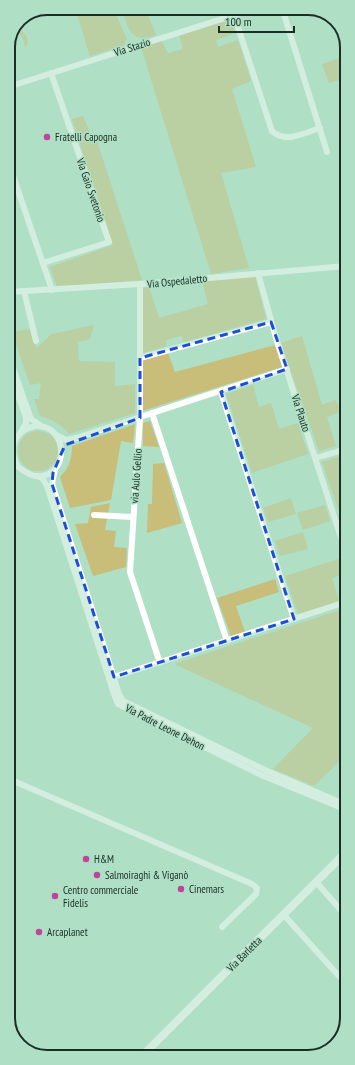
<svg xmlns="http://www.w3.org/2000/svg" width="355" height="1065" viewBox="0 0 355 1065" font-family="'PT Sans Narrow',sans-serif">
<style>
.green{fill:#c8bd79}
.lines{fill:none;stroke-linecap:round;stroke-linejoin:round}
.minor{stroke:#fff;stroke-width:6}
.major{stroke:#fff;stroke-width:8}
.marked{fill:none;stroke:#1d4ed8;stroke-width:3;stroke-dasharray:8 5;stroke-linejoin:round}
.poi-dot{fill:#bd469c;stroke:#afdfc4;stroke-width:1.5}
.labels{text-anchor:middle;stroke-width:3;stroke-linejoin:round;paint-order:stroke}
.street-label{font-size:11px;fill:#1b2e24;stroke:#afdfc4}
.poi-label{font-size:11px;fill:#1b2e24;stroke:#afdfc4;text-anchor:start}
.rim{fill:none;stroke:#1b2e24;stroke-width:2}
</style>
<rect width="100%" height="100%" fill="#afdfc4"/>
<g class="green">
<path d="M75,8h38l14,31 -3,6 -34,11z"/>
<path d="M121,8h24l11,27c-25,10 -28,-8 -35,-27z"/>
<path d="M231,18l5,15 -20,7 2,7 20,-7 13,41 -19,8 24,78 -35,6 28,95 -38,6 -70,-227 20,-7 7,13 15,-4 -4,-14z"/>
<path d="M16,29c7,1 11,6 12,14l-3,5c-1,-8 -2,-15 -11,-16z"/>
<path d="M346,56v22l-17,5 -7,-19z"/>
<path d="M83,116l8,19h4l47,145 -85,7 -7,-20 63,-22 -41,-126z"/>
<path d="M255,276l11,43 -82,23 -3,-6 -15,4v6l-23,7v-65l6,-1 10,31 49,-14 -6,-23z"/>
<path d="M94,325l-4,14 -12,3 1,19 36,1v24l20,-2v29l-66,21c-9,-10 -16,-15 -29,-18l-6,-17h5l2,-16 -11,2 -18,-53 18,-3 6,19 16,-14z"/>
<path d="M302,336l20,69 14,-5 4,12 -13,5 9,29 -17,5 -38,-108z"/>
<path d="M275,345l7,22 -140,44 1,-51 25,-7 7,19z"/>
<path d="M253,385l6,22 12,-4 8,26 19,-6 10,31 -56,19 -26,-79z"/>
<path d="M150,421l9,26 -16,-1v-23z"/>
<path d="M135,424l-2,19 -12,-2 -10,59 -41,8 -10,-31c9,-9 12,-18 12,-31z"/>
<circle cx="38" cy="451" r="20"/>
<path d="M346,454v72h-2l-22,-64z"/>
<path d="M164,463l18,60 -35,10 1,-29h4l1,-40z"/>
<path d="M291,498l5,16 -28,8 -5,-14z"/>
<path d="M110,503l-5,27 11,1 -2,16 13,1 -1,19 -33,9 -18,-52 13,-1 3,-16z"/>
<path d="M325,505l5,16 -27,9 -6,-17z"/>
<path d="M303,532l5,17 -28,7 -5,-15z"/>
<path d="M342,558l4,15 -14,5 7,23 -41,13 -13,-38z"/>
<path d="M275,579l4,13 -43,14 9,26 -14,4 -14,-38z"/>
<path d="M346,608l1,132 -5,5 5,2v7l-33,32 -41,-17 40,-41 -139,-64z"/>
</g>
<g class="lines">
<g class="minor">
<path d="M282,8l45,144"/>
<path d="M234,15l38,116c14,13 32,2 48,-3"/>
<path d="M8,87l248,-79"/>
<path d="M8,161l44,129"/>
<path d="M43,263l66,-21 -58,-169"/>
<path d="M258,273l18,65 70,215"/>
<path d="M140,284v134l-10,154 30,91"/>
<path d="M24,291l12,50"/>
<path d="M8,292l132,-8 206,-18"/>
<path d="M8,354l23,65 9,6"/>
<path d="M140,358l131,-36"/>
<path d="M8,368l18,49v6l-5,9"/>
<path d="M221,392l73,227"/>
<path d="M152,413l75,228"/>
<path d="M58,436l8,4 10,-2 211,-69"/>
<path d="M316,458l30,-9"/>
<path d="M9,462c10,3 16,13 27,14 33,3 34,-51 0,-50 -7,1 -14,4 -18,10 -7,9 -5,20 -1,29"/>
<path d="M55,469l-3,15 67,210 4,7 142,69 72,31 10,6"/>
<path d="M37,476l5,2 5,8 68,211 3,7 143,71 86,35"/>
<path d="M94,515l39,2"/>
<path d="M114,677l232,-75"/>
<path d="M9,779l243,105 5,4 -1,6 -34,33"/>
<path d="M316,882l31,35"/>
<path d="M283,914l64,71"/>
</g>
<path class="major" d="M142,1056l205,-205"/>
</g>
<path d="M0 0H355V1065H0ZM271,322l16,47 -66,23 73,227 -180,58 -62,-193 1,-11 12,-28 75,-27v-60z" fill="#afdfc4" fill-opacity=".55" fill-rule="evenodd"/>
<path class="marked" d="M271,322l16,47 -66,23 73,227 -180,58 -62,-193 1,-11 12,-28 75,-27v-60z"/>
<g class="poi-dot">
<circle cx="47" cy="137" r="4"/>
<circle cx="86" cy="859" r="4"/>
<circle cx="97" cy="875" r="4"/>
<circle cx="181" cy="889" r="4"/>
<circle cx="55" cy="896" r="4"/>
<circle cx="39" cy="932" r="4"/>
</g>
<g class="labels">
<g class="street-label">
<text transform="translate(132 47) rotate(-18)" y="4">Via Stazio</text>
<text transform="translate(91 190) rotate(71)" y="4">Via Gaio Svetonio</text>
<text transform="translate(177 281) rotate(-6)" y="4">Via Ospedaletto</text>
<text transform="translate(301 413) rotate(72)" y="4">Via Plauto</text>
<text transform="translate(136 476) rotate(-86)" y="4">via Aulo Gellio</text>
<text transform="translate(165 727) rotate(27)" y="4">Via Padre Leone Dehon</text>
<text transform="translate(244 954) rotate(-45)" y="4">Via Barletta</text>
</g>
<g class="poi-label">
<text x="55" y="141">Fratelli Capogna</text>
<text x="94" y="863">H&amp;M</text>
<text x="105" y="879">Salmoiraghi &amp; Viganò</text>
<text x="189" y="893">Cinemars</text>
<text x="63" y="894">Centro commerciale<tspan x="63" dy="13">Fidelis</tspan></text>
<text x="47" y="936">Arcaplanet</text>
</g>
</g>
<path d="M0 0H355V1065H0ZM47 15H308A32 32 0 0 1 340 47V1018A32 32 0 0 1 308 1050H47A32 32 0 0 1 15 1018V47A32 32 0 0 1 47 15Z" fill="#afdfc4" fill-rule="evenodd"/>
<path class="rim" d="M47 15H308A32 32 0 0 1 340 47V1018A32 32 0 0 1 308 1050H47A32 32 0 0 1 15 1018V47A32 32 0 0 1 47 15Z"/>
<path d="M219 26v6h75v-6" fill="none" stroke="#1b2e24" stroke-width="2"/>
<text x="225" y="26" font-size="12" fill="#1b2e24" stroke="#afdfc4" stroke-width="3" paint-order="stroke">100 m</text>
</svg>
